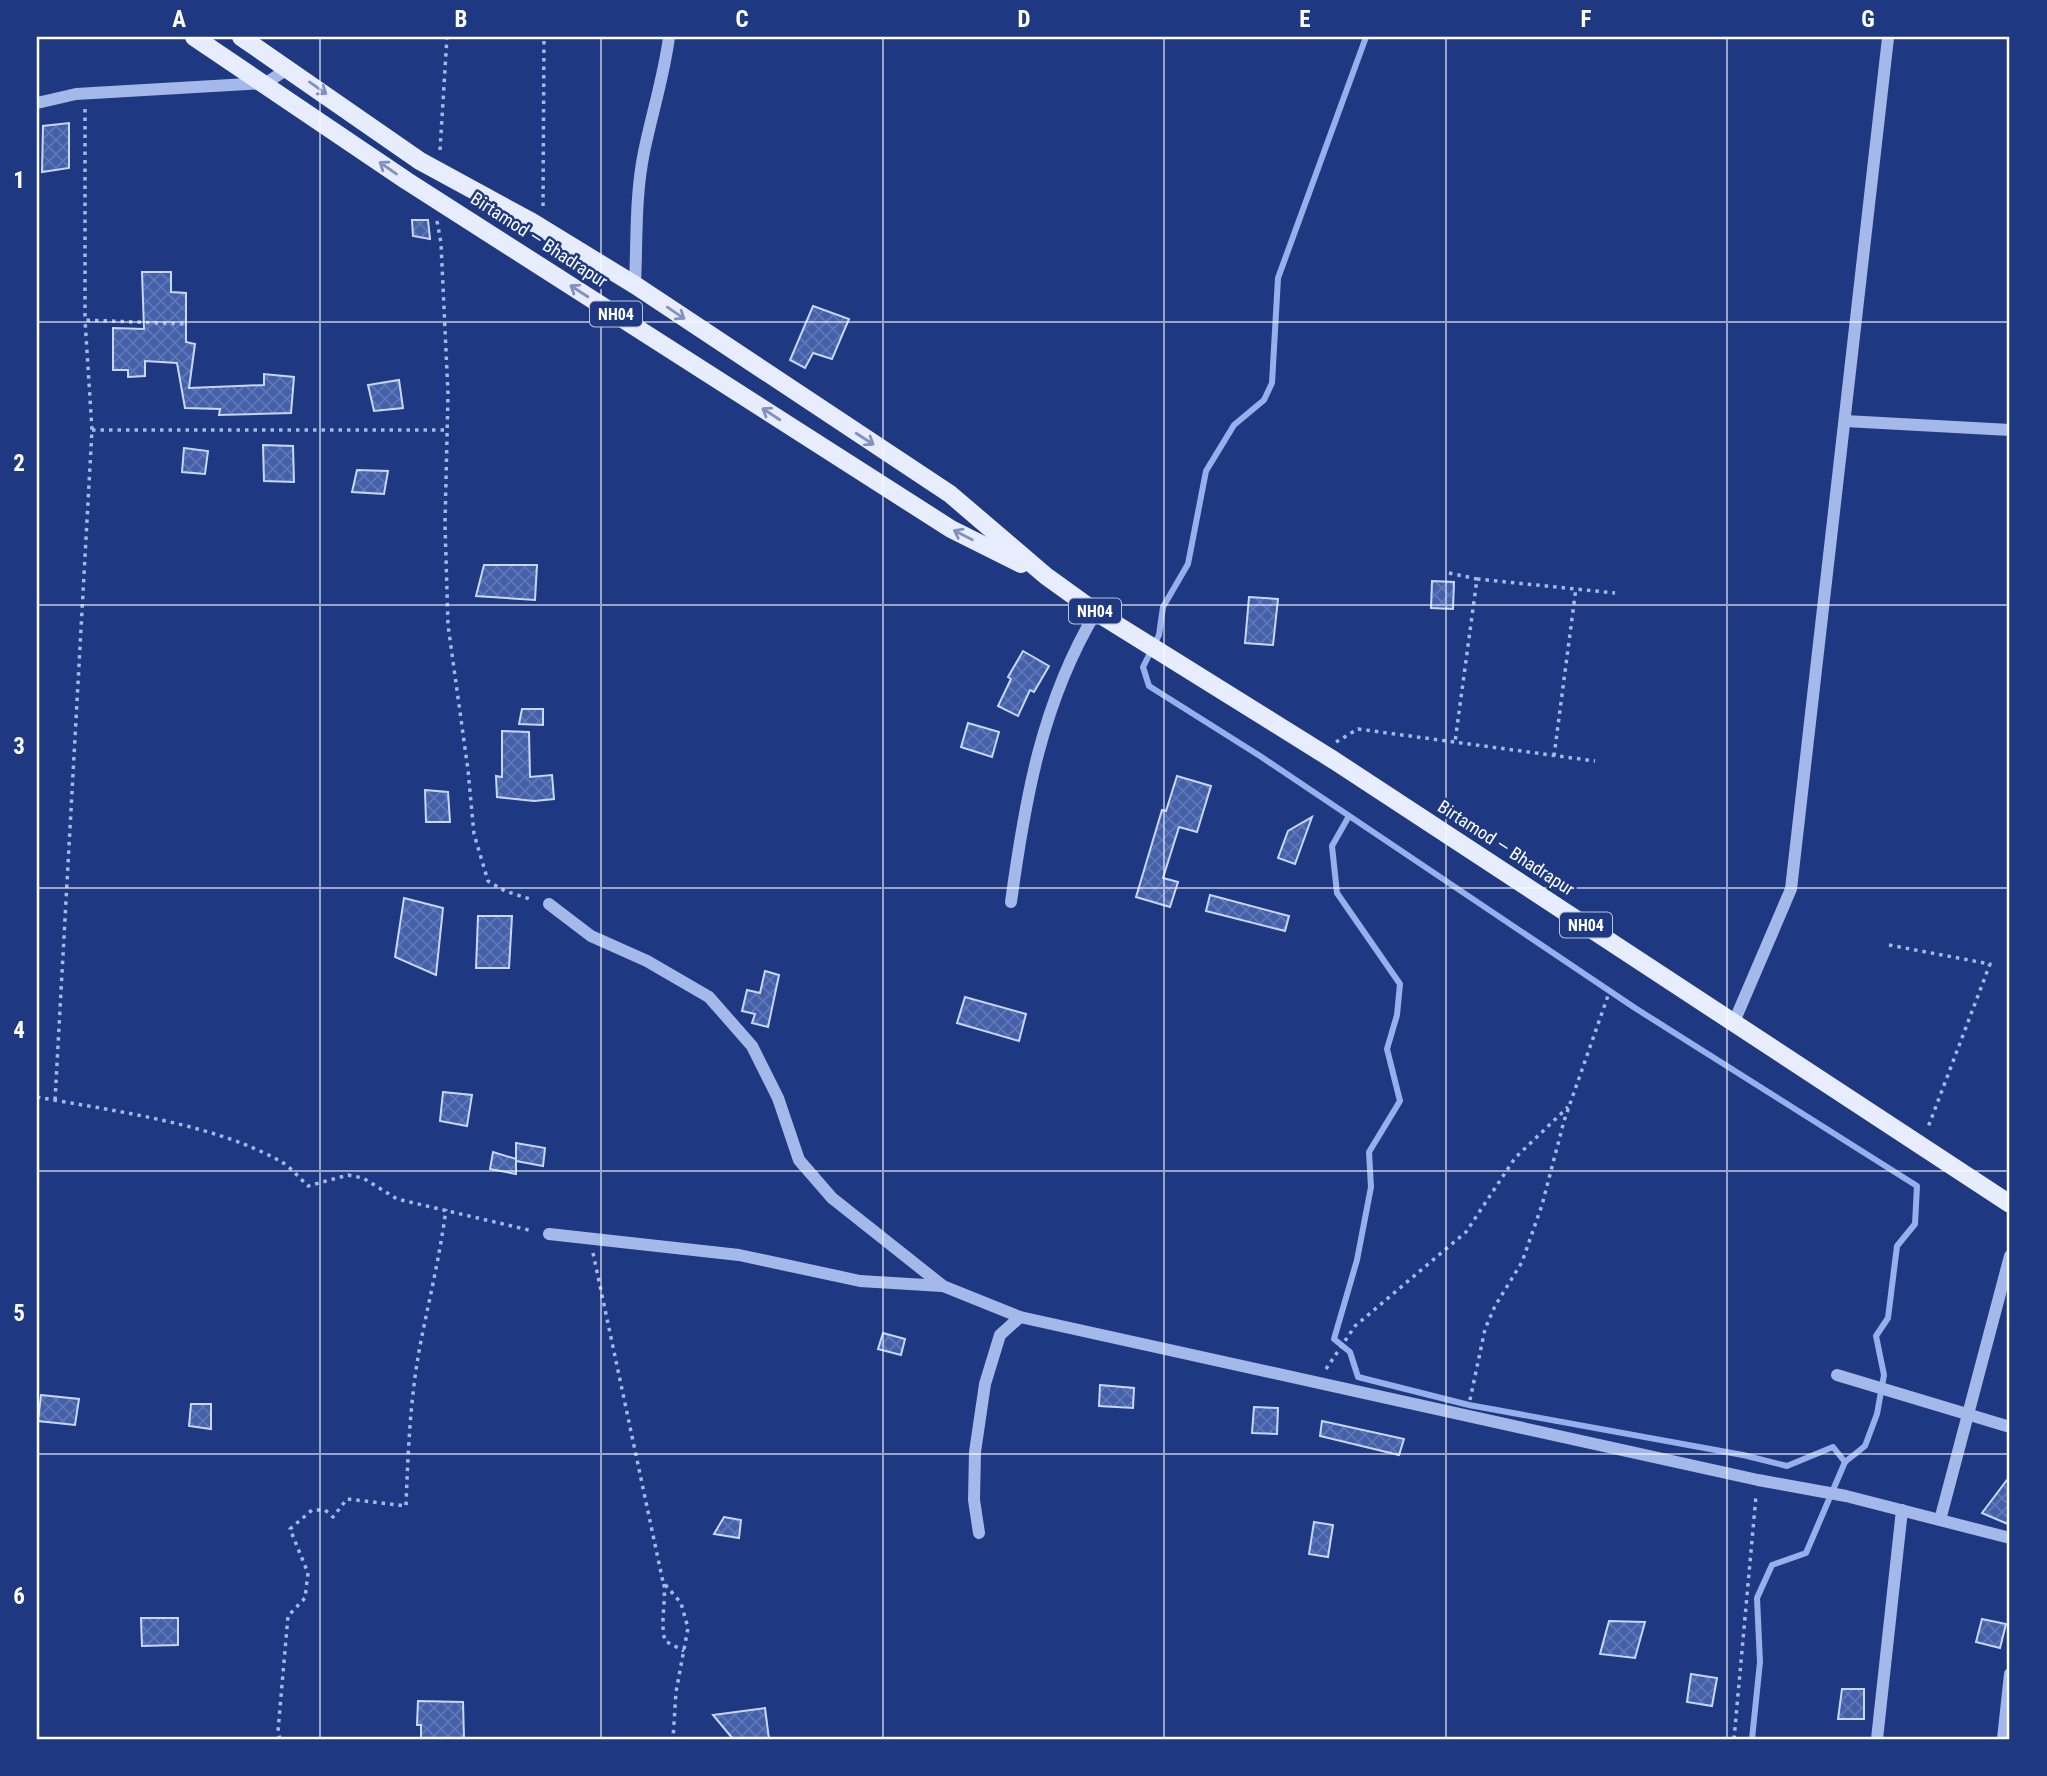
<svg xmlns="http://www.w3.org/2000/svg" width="2047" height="1776" viewBox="0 0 2047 1776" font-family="'Roboto Condensed',sans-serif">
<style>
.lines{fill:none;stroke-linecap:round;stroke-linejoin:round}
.stream{stroke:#97b0eb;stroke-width:6}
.building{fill:url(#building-cross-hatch);stroke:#c8d6f7;stroke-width:2}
.path{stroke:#a4b8e9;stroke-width:3.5;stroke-dasharray:3.5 5;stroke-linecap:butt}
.minor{stroke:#a4b8e9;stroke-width:12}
.major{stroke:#e7ecfe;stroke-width:18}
.oneway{stroke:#8292c0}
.grid{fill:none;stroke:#fff;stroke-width:2;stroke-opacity:0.55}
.labels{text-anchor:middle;stroke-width:5;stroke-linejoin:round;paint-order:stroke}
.shield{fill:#1e3982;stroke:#bcc4da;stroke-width:2}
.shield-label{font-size:16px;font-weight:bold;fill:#fff}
.street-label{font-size:18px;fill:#fff;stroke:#1e3982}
.neatline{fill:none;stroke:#fff;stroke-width:2.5}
.grid-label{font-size:23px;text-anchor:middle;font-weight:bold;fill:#fff}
</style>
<defs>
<pattern id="building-cross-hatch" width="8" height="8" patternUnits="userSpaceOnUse" patternTransform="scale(1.75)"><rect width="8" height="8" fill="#4360a9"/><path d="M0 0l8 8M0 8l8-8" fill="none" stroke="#5f78b6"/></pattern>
</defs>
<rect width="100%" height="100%" fill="#1e3982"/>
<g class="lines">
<g class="stream">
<path d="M1366,37l-88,241 -6,105 -8,17 -30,25 -28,46 -18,93 -25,43 -4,28 -16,32 6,19 111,70 375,252 282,178 -2,38 -18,22 -9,72 -12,18 8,39 -7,39 -12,32 -20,16 -39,91 -34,12 -15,33 3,64 -8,77"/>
<path d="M1349,816l-17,30 5,47 63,91 -3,31 -10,34 13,52 -31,51 2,35 -14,73 -23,79 16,13 8,25 111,28 274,50 44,11 46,-19 12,15"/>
</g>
</g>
<g class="building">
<path d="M69,123v45l-27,4 1,-46z"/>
<path d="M412,220h16l2,19 -17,-3z"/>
<path d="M142,272h29v20l15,1v49l9,2 -6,44 75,-3v-11l30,3 -3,36 -72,2 1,-6 -35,-1 -8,-45 -32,-2v15l-17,1v-7h-15v-42l31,1z"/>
<path d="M813,306l36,13 -17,40 -19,-6 -8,15 -15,-8z"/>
<path d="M399,380l4,28 -29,3 -6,-26z"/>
<path d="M263,445l30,1 1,36 -30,-1z"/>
<path d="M184,448l24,3 -3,23 -23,-2z"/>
<path d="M357,470l31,1 -4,23 -32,-2z"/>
<path d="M484,565h53l-2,35 -59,-4z"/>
<path d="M1432,581l22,1 -1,27 -22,-1z"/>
<path d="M1249,597l29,2 -5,46 -28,-2z"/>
<path d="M1023,651l26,15 -15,26 -4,-2 -12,26 -20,-10 13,-27 -3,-2z"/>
<path d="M522,709h21v16l-24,-1z"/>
<path d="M968,723l31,9 -7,25 -31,-10z"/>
<path d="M502,731l27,1 1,45 22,-2 2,24 -20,2 -37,-4 -1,-21 6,1z"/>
<path d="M1177,776l34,10 -14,46 -18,-5 -16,51 15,4 -8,25 -34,-10 26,-87 4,1z"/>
<path d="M425,790l23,2 2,30h-24z"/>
<path d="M1312,817l-17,47 -17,-6 10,-27z"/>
<path d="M1210,895l79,21 -4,15 -79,-20z"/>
<path d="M404,898l39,10 -7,67 -41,-18z"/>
<path d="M478,916h34l-3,52h-33z"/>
<path d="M765,971l14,4 -11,52 -16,-4 3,-9 -13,-3 5,-21 13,3z"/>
<path d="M965,997l61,17 -7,27 -62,-18z"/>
<path d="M443,1092l29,3 -5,31 -27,-5z"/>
<path d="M516,1143l29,5 -2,18 -27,-5v13l-26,-5 3,-17 23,7z"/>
<path d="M883,1333l22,6 -4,16 -23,-6z"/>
<path d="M1100,1385l34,3 -1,20 -34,-2z"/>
<path d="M41,1395l38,4 -4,26 -37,-4z"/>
<path d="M191,1404h20v25l-22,-3z"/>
<path d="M1254,1407l24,1 -1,26 -25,-1z"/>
<path d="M1322,1421l82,18 -5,16 -79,-19z"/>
<path d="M2010,1476v49l-28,-12z"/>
<path d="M724,1517l17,3 -2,18 -25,-4z"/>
<path d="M1314,1522l19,3 -5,32 -19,-3z"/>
<path d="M141,1618h37v27l-36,1z"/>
<path d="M1982,1619l24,5 -6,24 -24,-6z"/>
<path d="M1609,1621l36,1 -10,36 -35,-4z"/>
<path d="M1691,1674l26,4 -5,28 -25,-4z"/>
<path d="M1842,1689h22v30h-26z"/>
<path d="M418,1701l45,1 1,37h-43v-14h-4z"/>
<path d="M765,1708l4,31h-36l-20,-24z"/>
</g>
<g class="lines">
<g class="path">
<path d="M85,109v211l101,4"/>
<path d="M440,150l7,-113"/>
<path d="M543,206l1,-169"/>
<path d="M437,221l4,22 7,151 -3,130 3,101 20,145 6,64 14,47 17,10 28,9"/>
<path d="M92,430h355"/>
<path d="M1449,573l28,6 -22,163"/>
<path d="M1477,579l138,14"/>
<path d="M1336,742l22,-13 237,32"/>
<path d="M1554,756l22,-168"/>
<path d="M1889,945l101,19 -63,166"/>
<path d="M37,1097c76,14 175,26 243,64 10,5 19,17 28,25l40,-11 15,3 34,21 136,32"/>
<path d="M55,1100l37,-670 -7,-110"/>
<path d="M593,1253l70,329 18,21 7,25 -12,64 -3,47"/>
<path d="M1326,1369l29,-43 111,-94 49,-74 53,-51"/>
<path d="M1470,1400l15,-71 10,-23 27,-44 20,-57 22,-84 46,-131"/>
<path d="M664,1584c2,20 -4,37 1,57l19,10"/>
<path d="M280,1739l-2,-8 10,-115 17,-18 3,-25 -18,-44 22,-19h13l8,7 14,-18 59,7c2,-53 4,-107 14,-160 9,-46 20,-90 26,-137"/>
<path d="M1734,1739l22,-243"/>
</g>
<g class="minor">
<path d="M37,103l39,-9 190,-11 23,-15"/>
<path d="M635,285c2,-44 0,-89 9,-133 8,-39 20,-76 25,-115"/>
<path d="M1845,421l165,9"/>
<path d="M1011,902c14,-103 31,-200 85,-290"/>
<path d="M549,904l42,32 56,25 62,36 43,49 26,52 21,62 33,38 111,88 77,31 738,163 88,16 164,42"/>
<path d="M1734,1022l57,-133 97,-851"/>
<path d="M549,1234l190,21 121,26 82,5"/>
<path d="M1837,1375l173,52"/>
<path d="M1940,1520l70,-264"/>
<path d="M979,1533l-5,-33 1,-48 10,-68 15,-49 20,-18"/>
<path d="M1877,1739l25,-229"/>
<path d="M2003,1739l7,-65"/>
</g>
<g class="major">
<path d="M194,37l213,144 544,348 70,35"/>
<path d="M241,37l179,124 112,61 103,63 315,209 96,82 50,36 239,149 675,443"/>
</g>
</g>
<defs><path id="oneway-shaft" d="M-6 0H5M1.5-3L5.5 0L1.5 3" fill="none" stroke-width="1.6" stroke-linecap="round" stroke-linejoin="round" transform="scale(1.75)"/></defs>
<g class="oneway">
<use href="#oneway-shaft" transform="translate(318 88) rotate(35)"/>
<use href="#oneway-shaft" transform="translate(388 168) rotate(-145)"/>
<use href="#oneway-shaft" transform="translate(579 291) rotate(-147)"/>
<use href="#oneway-shaft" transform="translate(676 313) rotate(34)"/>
<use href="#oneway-shaft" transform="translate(771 414) rotate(-147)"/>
<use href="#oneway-shaft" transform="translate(865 439) rotate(33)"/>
<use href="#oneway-shaft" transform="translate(963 535) rotate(-153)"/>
</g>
<path class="grid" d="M320,37v1702M601,37v1702M883,37v1702M1164,37v1702M1446,37v1702M1727,37v1702M37,322h1973M37,605h1973M37,888h1973M37,1171h1973M37,1454h1973"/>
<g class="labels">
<g class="shield">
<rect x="590" y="301.5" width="52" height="25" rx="5"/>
<rect x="1069" y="598.5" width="52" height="25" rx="5"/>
<rect x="1560" y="912.5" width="52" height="25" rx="5"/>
</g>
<g class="shield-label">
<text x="616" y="320">NH04</text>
<text x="1095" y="617">NH04</text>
<text x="1586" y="931">NH04</text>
</g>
<g class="street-label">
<text transform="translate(539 240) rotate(33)" y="6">Birtamod — Bhadrapur</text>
<text transform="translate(1506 848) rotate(33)" y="6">Birtamod — Bhadrapur</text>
</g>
</g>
<rect width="2047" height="1776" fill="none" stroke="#1e3982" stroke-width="77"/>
<rect x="38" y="38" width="1970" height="1700" class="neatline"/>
<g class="grid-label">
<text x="179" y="27">A</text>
<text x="461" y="27">B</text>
<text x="742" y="27">C</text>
<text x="1024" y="27">D</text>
<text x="1305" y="27">E</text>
<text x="1586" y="27">F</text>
<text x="1868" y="27">G</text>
<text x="19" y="188">1</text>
<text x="19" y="471">2</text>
<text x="19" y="754">3</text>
<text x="19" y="1038">4</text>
<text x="19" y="1321">5</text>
<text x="19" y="1604">6</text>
</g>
</svg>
